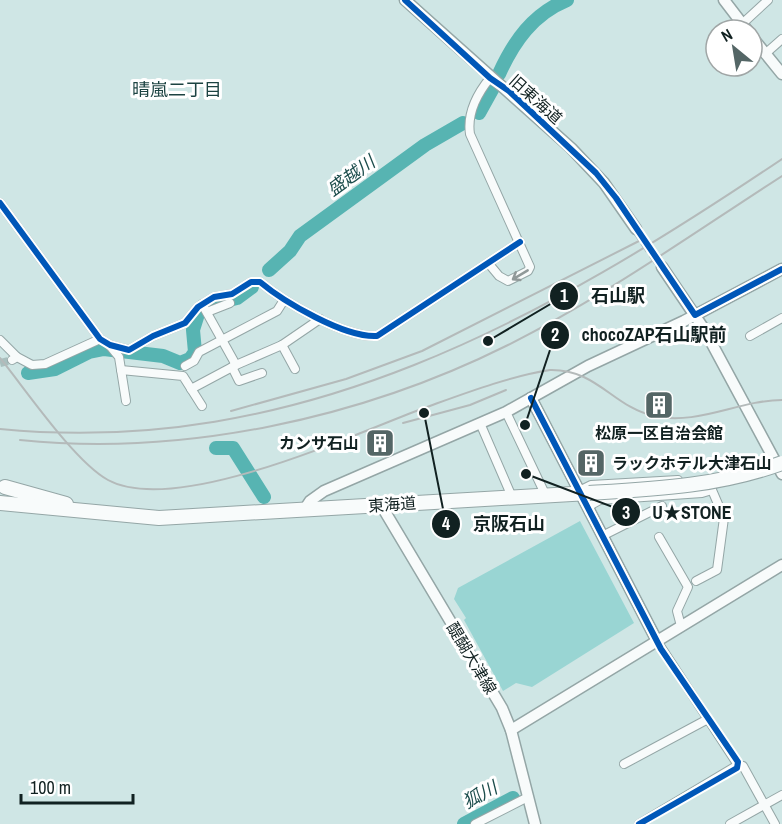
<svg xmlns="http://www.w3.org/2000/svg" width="782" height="824" viewBox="0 0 782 824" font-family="'Archivo Narrow','Noto Sans JP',sans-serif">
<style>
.green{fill:#99d5d3}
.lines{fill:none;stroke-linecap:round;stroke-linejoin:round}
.river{stroke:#57b4b2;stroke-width:14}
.street-tunnel{stroke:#a9bfbe;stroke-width:8;stroke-dasharray:8 4;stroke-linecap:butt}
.secondary-tunnel{stroke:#a9bfbe;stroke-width:10;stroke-dasharray:10 5;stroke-linecap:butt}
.street-casing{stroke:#94a6a6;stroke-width:10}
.secondary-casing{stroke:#94a6a6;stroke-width:13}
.highway-casing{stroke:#94a6a6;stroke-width:16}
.street{stroke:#f8fbfb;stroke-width:8}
.secondary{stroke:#f8fbfb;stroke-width:10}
.highway{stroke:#f8fbfb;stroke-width:14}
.rail{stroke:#b4baba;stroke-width:2}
.highway-bridge-casing{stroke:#94a6a6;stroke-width:16;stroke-linecap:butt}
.highway-bridge{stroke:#f8fbfb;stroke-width:14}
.cycleway-casing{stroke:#fff;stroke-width:10}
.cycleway{stroke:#0057b8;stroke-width:6}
.oneway{stroke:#909999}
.labels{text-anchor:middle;stroke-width:6;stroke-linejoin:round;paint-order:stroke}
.street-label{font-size:16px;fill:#112121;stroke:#fff}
.poi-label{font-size:16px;font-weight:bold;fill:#112121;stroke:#fff}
.neighbourhood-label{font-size:18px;fill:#1c4342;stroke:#fff}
.water-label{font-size:18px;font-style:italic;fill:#1c4d4c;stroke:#fff}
.leader{fill:none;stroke:#112121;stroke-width:2}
.callout-dot{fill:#112121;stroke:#fff;stroke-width:2}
.mark-label{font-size:18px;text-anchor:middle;font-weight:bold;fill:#fff}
.callout-label{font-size:18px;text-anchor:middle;font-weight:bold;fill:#112121;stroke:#fff;stroke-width:6;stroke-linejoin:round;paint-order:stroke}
</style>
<rect width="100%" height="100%" fill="#cfe6e5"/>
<path class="green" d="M580,521l54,102 -102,64 -16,-4 -13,8 -39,-71 2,-2 -12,-19 4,-11z"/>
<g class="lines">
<g class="river">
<path d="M499,74c15,-33 34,-60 68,-74"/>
<path d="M479,113l15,-27"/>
<path d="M269,270l21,-19 10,-15 125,-91 38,-22"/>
<path d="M28,373l27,-4 34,-17 15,-3 59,7 17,7 10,-4 5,-7 -2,-22 5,-16 10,-9 29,-7 15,-11"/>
<path d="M216,448h17l31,49"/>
<path d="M464,824l49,-26"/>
</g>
<path class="street-tunnel" d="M0,363l12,-3"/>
<path class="secondary-tunnel" d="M636,229l26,38"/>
<g class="street-casing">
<g id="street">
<path d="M742,24l26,-24"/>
<path d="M765,54l17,-15"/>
<path d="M0,203l100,136 10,6 19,5 24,-14 32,-13 13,-16 16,-10 18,-3 19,-12h9c24,20 85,56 117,54l143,-94"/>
<path d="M489,264l10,12 9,5 20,-10 2,-4 -60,-133c-3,-20 7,-40 20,-56"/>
<path d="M207,312l23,-9"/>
<path d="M750,336l32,-18"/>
<path d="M0,340l17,17"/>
<path d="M282,345l13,24"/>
<path d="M110,346l9,11 7,44"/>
<path d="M12,360l5,-3 15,8 13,-1 55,-25"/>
<path d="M236,365l46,-20 38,-26"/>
<path d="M185,366l9,-5 5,-9 78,-41 7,-11"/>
<path d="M232,367l7,14 23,-8"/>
<path d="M121,370l62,6 19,30"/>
<path d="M191,389l45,-24 -34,-61"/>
<path d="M506,412l40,84"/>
<path d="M480,423l32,74"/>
<path d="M580,494l3,-5 8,-4 87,-5"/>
<path d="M589,512l2,-7 9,-5 102,-7 10,-3v-6l6,-1"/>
<path d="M602,536l60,-30"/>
<path d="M659,537l29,50 -11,24 4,15"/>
<path d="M696,581l21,-11 7,-52 -12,-28"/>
<path d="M624,764l84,-45"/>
<path d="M738,765l5,1 32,58"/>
<path d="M475,824l53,-27"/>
<path d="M639,824l99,-59 -81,-124"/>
<path d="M730,824l52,-29"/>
</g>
</g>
<g class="secondary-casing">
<g id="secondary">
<path d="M405,0l166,148 33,35 32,46"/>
<path d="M724,0l23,30"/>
<path d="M752,37l30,37"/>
<path d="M662,267l42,62 78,145"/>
<path d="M531,398l126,243"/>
<path d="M381,505l121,203 9,22 24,94"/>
<path d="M304,510l6,-9 14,-10 182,-79 82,-46 96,-45 98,-52"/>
<path d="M511,730l271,-165"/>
</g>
</g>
<g class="highway-casing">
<g id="highway">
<path d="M5,487l61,17"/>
<path d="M0,503l159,15 430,-25"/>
</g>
</g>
<use href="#street" class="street"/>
<use href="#secondary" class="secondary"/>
<use href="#highway" class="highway"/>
<g class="rail">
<path d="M0,358c26,32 74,103 108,122 68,37 246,-46 316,-72 39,-14 86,-32 126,-38 47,-1 63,37 104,46 43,10 85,-16 128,-16"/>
<path d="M231,411l115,-32 76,-28 217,-110"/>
<path d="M403,423l67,-18 36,-15"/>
<path d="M0,429c299,29 543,-109 782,-270"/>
<path d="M20,440c164,17 342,-22 488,-95 96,-48 184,-111 274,-169"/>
</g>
<g class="highway-bridge-casing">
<path id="highway-bridge" d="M589,493c67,-4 130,-7 193,-30"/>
</g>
<use href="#highway-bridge" class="highway-bridge"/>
<g class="cycleway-casing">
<g id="cycleway">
<path d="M405,0l85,78 19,13 87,82 20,25 79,117 87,-46"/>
<path d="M0,203l100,136 10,6 19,5 24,-14 32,-13 13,-16 16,-10 18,-3 19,-12h9c24,20 85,56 117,54l143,-94"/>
<path d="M531,398l130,251 77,113 -1,6 -98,56"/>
</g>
</g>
<use href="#cycleway" class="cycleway"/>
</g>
<defs><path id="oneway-shaft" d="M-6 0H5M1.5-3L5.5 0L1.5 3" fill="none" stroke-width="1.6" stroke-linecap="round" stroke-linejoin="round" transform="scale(1.5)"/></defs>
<use class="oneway" href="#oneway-shaft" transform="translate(520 275) rotate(149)"/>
<defs>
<g id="building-square" transform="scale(1.5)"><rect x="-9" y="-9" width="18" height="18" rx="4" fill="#546666" stroke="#fff"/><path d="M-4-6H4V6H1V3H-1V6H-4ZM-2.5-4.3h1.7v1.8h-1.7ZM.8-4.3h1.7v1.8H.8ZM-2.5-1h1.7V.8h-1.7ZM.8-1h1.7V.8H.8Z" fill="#fff"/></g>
</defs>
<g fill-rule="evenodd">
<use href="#building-square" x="659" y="405"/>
<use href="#building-square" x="380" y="443"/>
<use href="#building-square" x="591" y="463"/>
</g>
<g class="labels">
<g class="street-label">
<text transform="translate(536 99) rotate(42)" y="6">旧東海道</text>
<text transform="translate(392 504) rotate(-4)" y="6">東海道</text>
<text transform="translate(472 658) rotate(59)" y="6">醍醐大津線</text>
</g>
<g class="poi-label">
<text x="659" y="439">松原一区自治会館</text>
<text x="359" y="449" text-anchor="end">カンサ石山</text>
<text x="612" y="469" text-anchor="start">ラックホテル大津石山</text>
</g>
<g class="neighbourhood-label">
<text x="177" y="96">晴嵐二丁目</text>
</g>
<g class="water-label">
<text transform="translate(351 176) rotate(-36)" y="6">盛越川</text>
<text transform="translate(480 795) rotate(-28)" y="6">狐川</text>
</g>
</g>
<path class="leader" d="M488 341L564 296M525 425L555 335M526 474L626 512M424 413L446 524"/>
<g class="callout-dot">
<circle cx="488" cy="341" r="6"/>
<circle cx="525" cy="425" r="6"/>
<circle cx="526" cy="474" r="6"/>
<circle cx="424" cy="413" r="6"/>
<circle cx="564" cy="296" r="15"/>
<circle cx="555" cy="335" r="15"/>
<circle cx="626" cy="512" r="15"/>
<circle cx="446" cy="524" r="15"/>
</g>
<g class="mark-label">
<text x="564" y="302">1</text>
<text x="555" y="341">2</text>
<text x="626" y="519">3</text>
<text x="446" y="530">4</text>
</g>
<g class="callout-label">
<text x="618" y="302">石山駅</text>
<text x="654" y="341">chocoZAP石山駅前</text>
<text x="692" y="519">U★STONE</text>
<text x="509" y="530">京阪石山</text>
</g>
<g transform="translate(734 48) rotate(330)"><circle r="28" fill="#ffffff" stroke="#a0a6a6" stroke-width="1.5"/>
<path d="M0-4.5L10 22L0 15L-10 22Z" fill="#546666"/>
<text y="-9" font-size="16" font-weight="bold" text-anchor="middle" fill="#112121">N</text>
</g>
<path d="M21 794v9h112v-9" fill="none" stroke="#112121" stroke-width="3"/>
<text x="30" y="794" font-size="18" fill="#112121" stroke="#ffffff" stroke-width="4.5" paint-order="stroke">100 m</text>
</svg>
